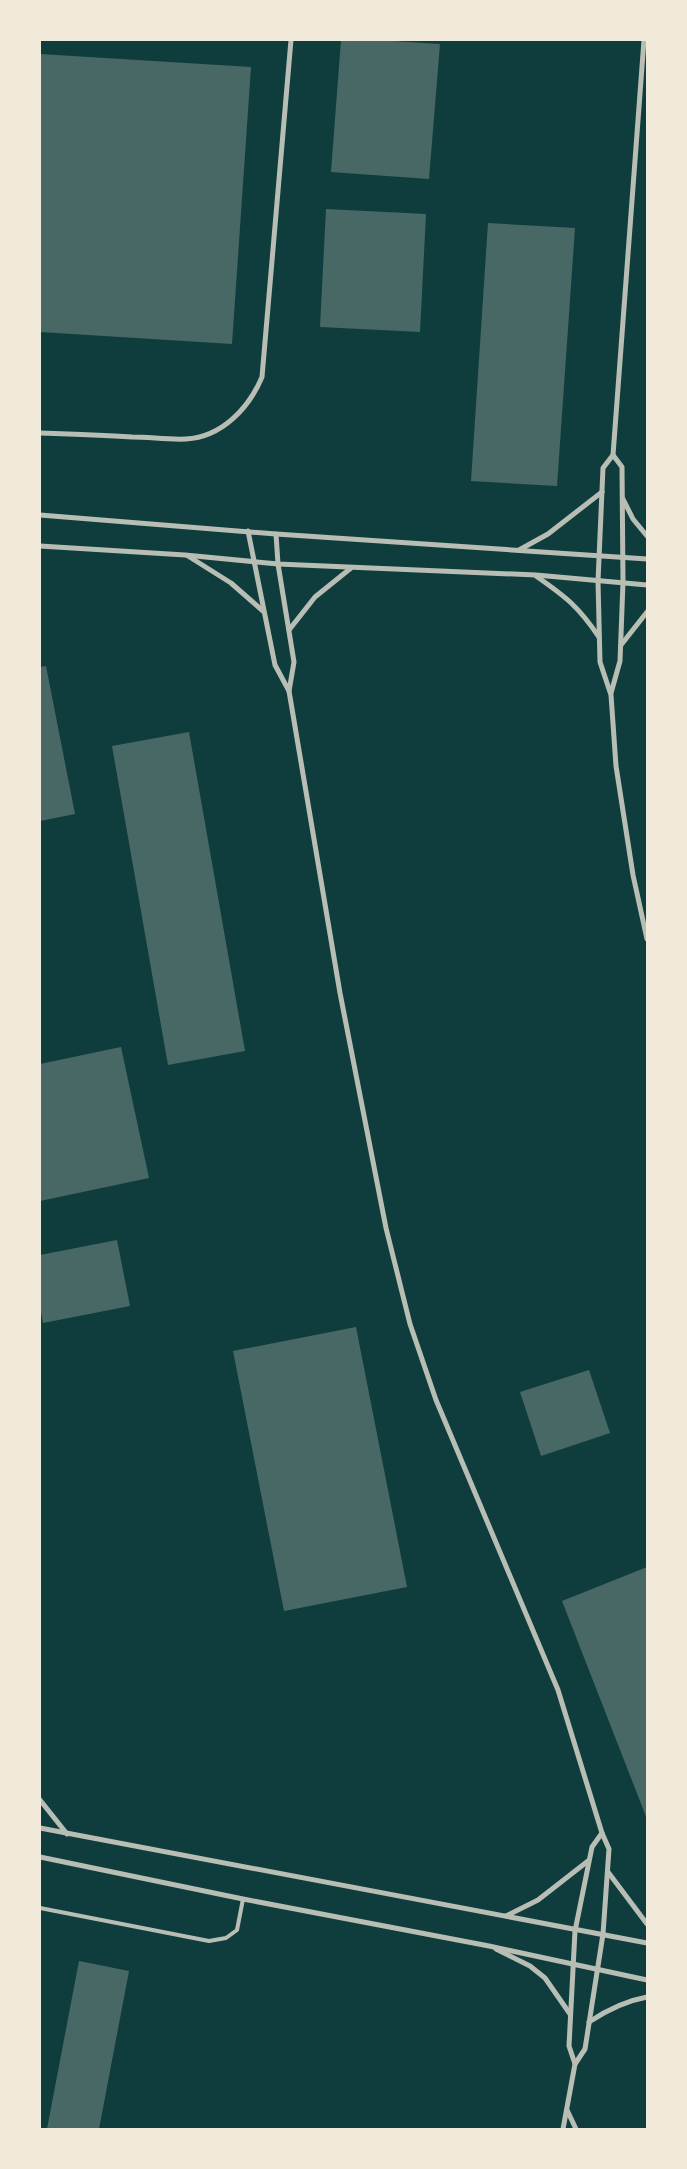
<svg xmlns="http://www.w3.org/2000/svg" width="687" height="2169" viewBox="0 0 687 2169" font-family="Figtree,sans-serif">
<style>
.building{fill:#486865}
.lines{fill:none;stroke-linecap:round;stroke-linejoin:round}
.service{stroke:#b8beb3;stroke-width:4}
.minor{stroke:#b8beb3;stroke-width:5}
</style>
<rect width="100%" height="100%" fill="#0f3d3e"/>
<g class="building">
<path d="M341,40h36l63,4 -11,135 -98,-7z"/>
<path d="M40,54l211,13 -19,277 -192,-12z"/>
<path d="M326,209l100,5 -6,118 -100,-5z"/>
<path d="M488,223l87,5 -18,258 -86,-5z"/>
<path d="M46,666l29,148 -35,7v-154z"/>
<path d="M189,732l56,319 -77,14 -56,-319z"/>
<path d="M121,1047l28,131 -109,23v-137z"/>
<path d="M117,1240l13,66 -87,17 -3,-16v-52z"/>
<path d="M356,1327l51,260 -123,24 -51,-260z"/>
<path d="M589,1370l21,63 -69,23 -21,-64z"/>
<path d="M647,1567v252l-85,-218z"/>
<path d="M79,1961l50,10 -30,158h-52z"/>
</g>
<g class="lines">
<path class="service" d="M40,1908l169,33 17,-3 11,-8 6,-31"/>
<g class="minor">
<path d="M644,40l-31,415 -10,13 -5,113 2,81 11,33 5,71 17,109 14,64"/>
<path d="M40,433c31,1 61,2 92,4 18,0 36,3 54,2 36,-2 63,-31 76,-62l29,-337"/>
<path d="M623,499l10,20 14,17"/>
<path d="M40,515l236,19 371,25"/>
<path d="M248,531l27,134 14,26 51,302 46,235 24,96 26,76 122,290 44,143 7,16 -6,85 -18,115 -10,15 -12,65"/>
<path d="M276,534l2,30 16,98 -5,29"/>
<path d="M40,546l145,9 93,9 258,11 111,10"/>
<path d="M519,550l29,-16 54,-42"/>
<path d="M188,556l43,27 32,28"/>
<path d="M536,576c30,21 42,30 63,61"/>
<path d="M289,630l26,-33 36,-29"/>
<path d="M621,645l26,-33"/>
<path d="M611,693l9,-32 3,-79 -1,-115 -9,-12"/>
<path d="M40,1800l27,34"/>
<path d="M40,1828l607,115"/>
<path d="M40,1857l203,42 246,47 158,34"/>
<path d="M608,1872l39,52"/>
<path d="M506,1916l32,-16 50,-39"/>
<path d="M496,1949l34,17 15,12 25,36"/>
<path d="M589,2022c18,-12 36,-21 58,-25"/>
<path d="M575,2064l-6,-18 6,-115 17,-84 10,-14"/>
<path d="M567,2110l9,19"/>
</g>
</g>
<rect width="687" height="2169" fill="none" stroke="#f1e9da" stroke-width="82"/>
</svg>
